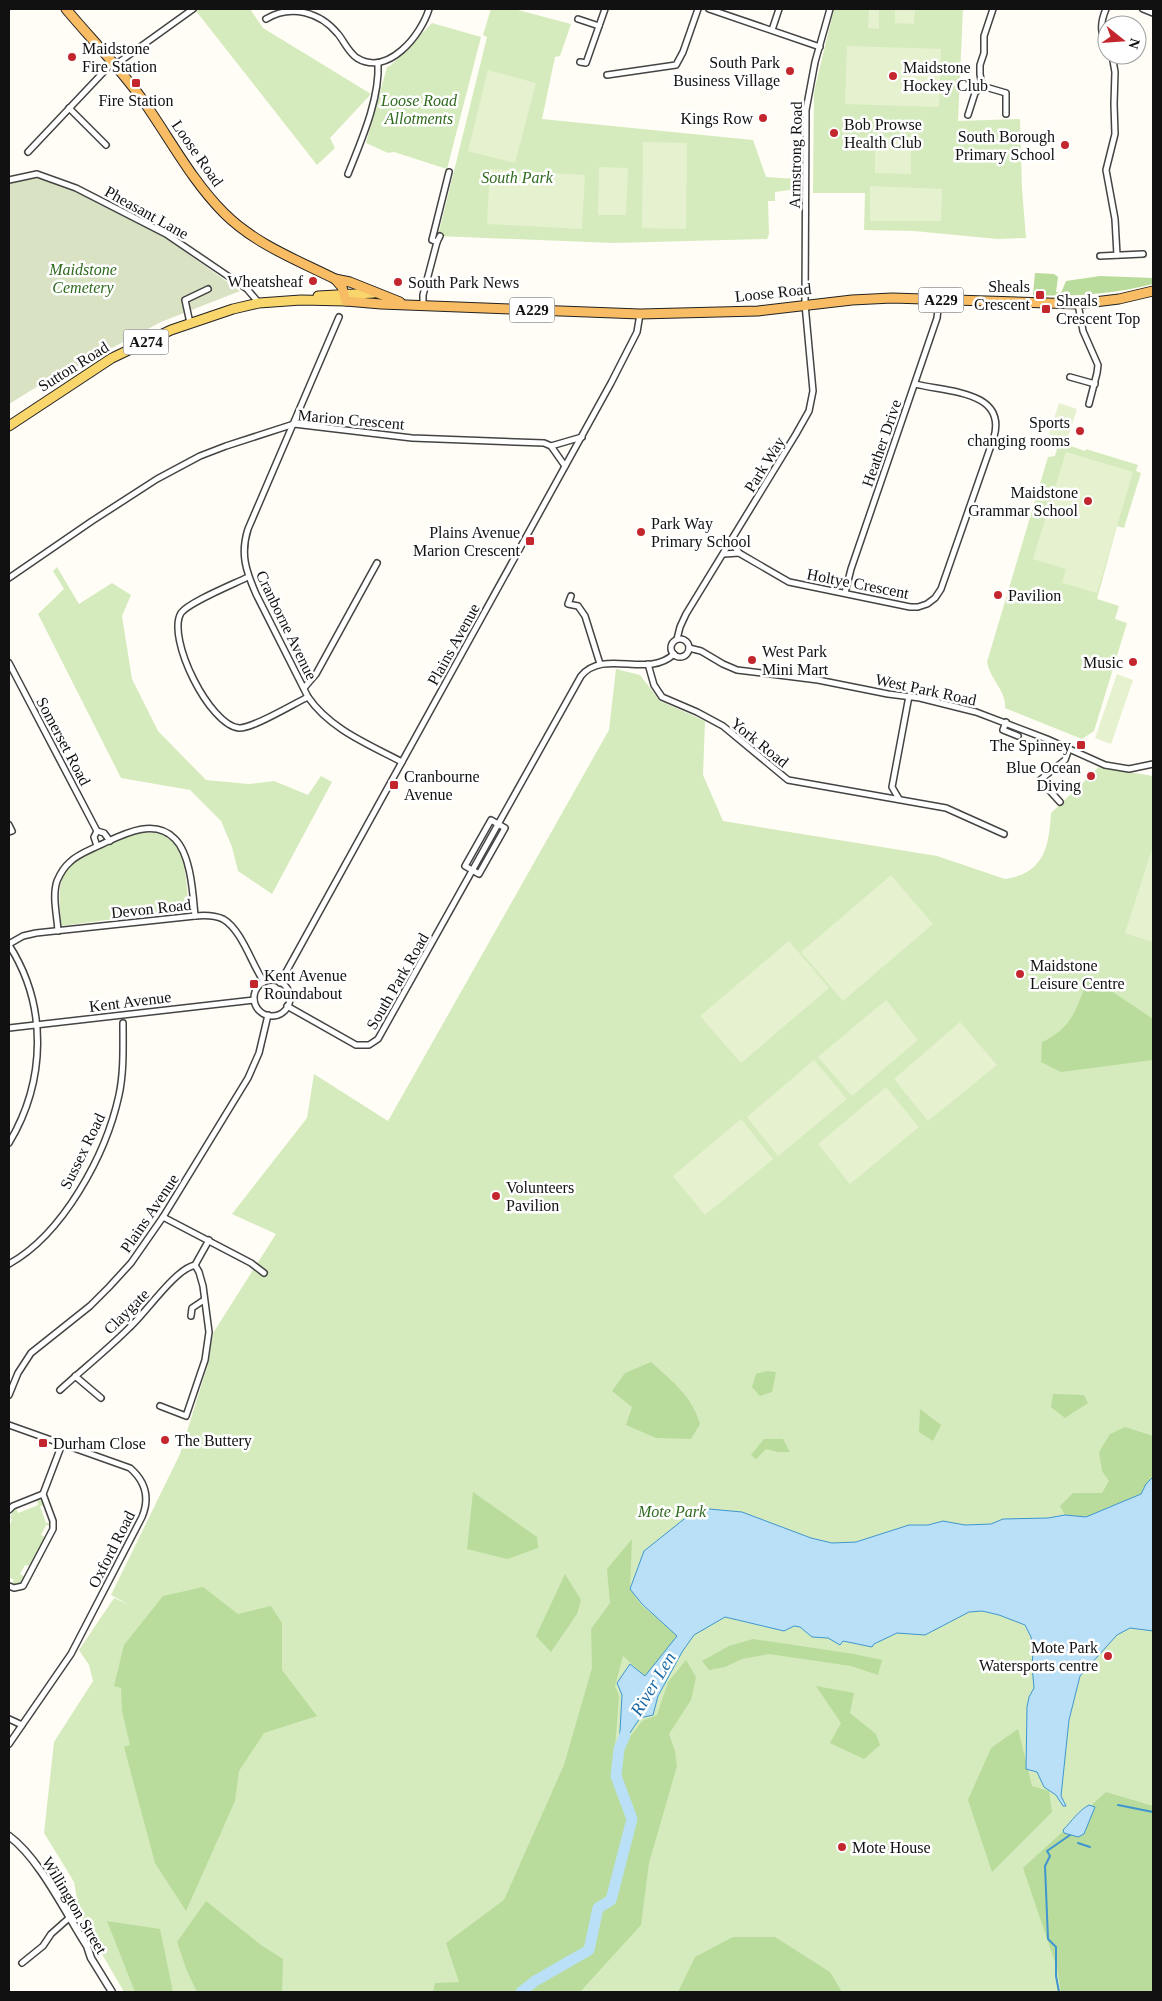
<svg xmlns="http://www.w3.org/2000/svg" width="1162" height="2001" viewBox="0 0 1162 2001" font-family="Georgia,serif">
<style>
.green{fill:#d5ebbd}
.forest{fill:#b9dc9c}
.cemetery{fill:#d9e3c4}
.pitch{fill:#e6f2cf}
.water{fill:#b9e0f7;stroke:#3f96cf}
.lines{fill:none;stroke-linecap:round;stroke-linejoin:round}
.stream{stroke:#3f96cf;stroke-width:2}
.river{stroke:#b9e0f7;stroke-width:11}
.minor-casing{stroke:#444;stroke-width:8}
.tertiary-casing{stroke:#444;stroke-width:9}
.primary-casing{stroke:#222;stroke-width:11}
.trunk-casing{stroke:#222;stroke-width:11}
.minor{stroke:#fff;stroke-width:5}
.tertiary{stroke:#fff;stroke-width:6}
.primary{stroke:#f9d66b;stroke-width:9}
.trunk{stroke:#f7bc64;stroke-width:9}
.poi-dot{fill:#c4262e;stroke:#fff;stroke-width:2}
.labels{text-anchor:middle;stroke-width:5;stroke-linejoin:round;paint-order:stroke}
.shield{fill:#fff;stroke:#585858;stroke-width:1}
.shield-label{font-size:15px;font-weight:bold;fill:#111}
.poi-label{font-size:16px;fill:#111;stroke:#fff;text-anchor:start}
.park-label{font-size:16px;font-style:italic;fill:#2f6b1f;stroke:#fff}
.street-label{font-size:16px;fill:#111;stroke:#fff}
.water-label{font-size:18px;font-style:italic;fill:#1768a6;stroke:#fff}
</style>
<rect width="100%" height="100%" fill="#fffdf5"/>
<g class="green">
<path d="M200,9h50l13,19 108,66 -41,44 5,10 -18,17 -121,-154z"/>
<path d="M491,9h23l57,15 -11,32 -5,1 -13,62 211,21 13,37 31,2v10l-22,3v9h-7l1,33 -2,5 -154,4 -175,-7 49,-199 -4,-2z"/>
<path d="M834,9h129l-5,112 62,-2 2,70 4,49 -28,1 -84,-8 -50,-1 1,-37h-52l1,-101z"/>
<path d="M432,23l49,14 -34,132 -53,-17 -6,1 -22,-10 21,-76 3,-1z"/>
<path d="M1059,442l26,9 1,-2 52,16 -2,6 5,2 -17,55 -7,-2 -20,73 22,7 -4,13 12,4 -33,108 -12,8 -77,-31c2,-16 -15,-29 -18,-46l61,-205 7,-1z"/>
<path d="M57,567l22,37 33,-21 19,12 -9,21 10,63 26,52 48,49 43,4 25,-3 34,14 13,-19 11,6 -60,112 -34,-23 -6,-24 -11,-26 -31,-31 -69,-12 -83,-164 26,-25 -11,-18z"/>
<path d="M616,669l24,6 20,26 45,20 -2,54 20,46 214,35 68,23c40,-6 44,-33 46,-66l48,-46 54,9v1216h-1029l-40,-69 -6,-18 -4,-23 -30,-49 10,-91 39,-61 -4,-16 -10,-15 35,-52 15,7 -18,-10 69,-141 28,-90 5,-31 63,-99 -44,-20 75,-96 7,-44 74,47 221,-391z"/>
<path d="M137,833c7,0 17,-1 24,1 27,9 25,52 28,75l-128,17c0,-15 -4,-33 1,-47 11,-28 50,-37 75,-46z"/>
<path d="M37,1499l3,1 5,5 -5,1 6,17 5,-1v5l-5,-2 -5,10 4,2 -16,29 -4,-1 -5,9 5,3 -5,8 -9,-1 3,-4 -5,-3v-49l3,-9 -2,-1 4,-10h2l2,5 20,-8z"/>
</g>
<g class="forest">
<path d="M1035,273l19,1 4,3 -2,15 5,1 5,-12 34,-5 53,2v6c-39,10 -80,13 -120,11z"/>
<path d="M1089,976l64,43v41l-92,12 -20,-10 1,-20c32,-14 35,-37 47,-66z"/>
<path d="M651,1362c21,19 41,34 49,62l-9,15 -35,-1 -30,-13 6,-18 -20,-16 13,-18z"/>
<path d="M767,1371l9,1 -4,20 -12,4 -8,-9 4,-13z"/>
<path d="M1053,1394l31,1 4,8 -23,15 -14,-11z"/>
<path d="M920,1409l21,16 -8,16 -14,-9z"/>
<path d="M1125,1427l28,9v41l-7,7 -5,10 -55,23 -21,-2 -5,-9 13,-13h29l7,-12 -7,-10 -3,-19 11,-18z"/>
<path d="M764,1439h19l7,13h-12l-12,-3 -10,10 -5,-4z"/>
<path d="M473,1492l64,45 1,11 -31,11 -40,-10z"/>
<path d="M632,1539l-2,50 11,16 37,31 -33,40 -22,-20 -8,30 4,10 -4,53 5,1 22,-29 15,-6 11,-33 18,-22 10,17 -5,23 -22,34 6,17 2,15 -28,97 -8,62 -61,67h-147l2,-9 24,-1 -13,-39 58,-43 60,-135 28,-97 -1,-39 19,-26 -3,-34z"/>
<path d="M565,1574l16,26 -4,14 -26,38 -15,-16z"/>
<path d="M203,1587l35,27 33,-8 11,17v47l35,46 -53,17 -25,38 -4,30 -49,110 -31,-48 -31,-116 6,-2 -8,-34 -1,-23 -7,-2 10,-41 39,-49z"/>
<path d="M753,1639l101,15 28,6 -4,15 -27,-9 -82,-12 -27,5 -17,8 -16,3 -7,-9 27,-15z"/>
<path d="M816,1686l38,7 -4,20 26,21 4,11 -16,14 -34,-16 11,-20z"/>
<path d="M1018,1729l14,57 17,5 3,21 -60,60 -24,-72 23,-52z"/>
<path d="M1106,1792l47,14v186h-92l-4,-24 -34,-100z"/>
<path d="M206,1901l55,44 22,14 -1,33h-85l-10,-21 -10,-29z"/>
<path d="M107,1921l53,8 13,63h-38z"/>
<path d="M733,1937h42l55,35 12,20h-164l17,-35z"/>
</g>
<path class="cemetery" d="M37,177l37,12 85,44 81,58 -79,31 -85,45 -20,8 -47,29v-221z"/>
<g class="pitch">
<path d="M869,9h10v20l-11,-1z"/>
<path d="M895,9h20l-1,15 -19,-1z"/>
<path d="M847,46l94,3 -2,58 -94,-3z"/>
<path d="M488,70l48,13 -21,80 -47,-12z"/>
<path d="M875,137h36v37l-36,-1z"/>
<path d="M643,142l44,1 -1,86 -44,-1z"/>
<path d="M599,167l29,1 -2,47h-28z"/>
<path d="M490,169l95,6 -3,54 -95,-5z"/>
<path d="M870,186l72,3 -1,32h-71z"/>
<path d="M1059,403l18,6 -10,31 -18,-6z"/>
<path d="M1066,452l67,20 -36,121 -35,-10 4,-14 -33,-10z"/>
<path d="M1117,674l16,6 -22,64 -16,-6z"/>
<path d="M1153,846v96l-28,-9z"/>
<path d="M891,875l42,49 -90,77 -42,-49z"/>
<path d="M789,941l40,47 -88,75 -41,-47z"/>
<path d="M886,1000l32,40 -66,56 -34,-39z"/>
<path d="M960,1022l37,43 -69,56 -34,-42z"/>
<path d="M814,1060l33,39 -69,57 -31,-39z"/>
<path d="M886,1087l33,40 -69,57 -32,-40z"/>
<path d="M741,1119l32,40 -68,56 -32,-39z"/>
</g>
<g class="water">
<path d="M1153,1477v154l-23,-3 -13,7 -37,41 -11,44 -8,76 5,10h-3l-7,-11 -12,-8 -7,-15 -11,-3 1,-62 2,-10 5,-9 -2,-22 1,-14 -2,-15 -6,-12 -26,-10 -17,-4 -13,1 -44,23 -28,-2 -23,11 -2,3 -29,-6 -3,4 -12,-7 -16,-1 -12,-10 -6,-1 -10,5 -59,-14 -31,18 -12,17 -24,44 -5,19 -13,3 -21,31 3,-54 -5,-12 13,-19 15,12 32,-40 -35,-32 -12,-15 14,-38 54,-43 44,4 69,26 21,5 24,-1 53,-17h19l15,-4 22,4 26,-1 12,-5 45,-1 17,-3 21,2 55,-23 5,-10z"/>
<path d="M1089,1805l6,2 -11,27 -6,3 -14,-4 -1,-3c9,-9 15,-19 26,-25z"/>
</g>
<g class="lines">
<g class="stream">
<path d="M1118,1805l35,7"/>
<path d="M1078,1843l12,4"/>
<path d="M1059,1992l-3,-16v-29l-8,-8 -3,-73 5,-10 -3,-5 23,-16"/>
</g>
<path class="river" d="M521,1992l14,-11 54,-31 9,-42 13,-8 21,-81 -16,-43 3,-27 6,-14"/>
<g class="minor-casing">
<g id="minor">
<path d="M709,9l111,38"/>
<path d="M993,9l-9,27v17l-4,12v9l2,12 24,7v21"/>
<path d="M1106,9c-6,14 -6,24 1,37"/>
<path d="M1143,9l10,4"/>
<path d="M266,19c25,-15 54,-7 72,15 6,7 10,18 19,24 31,19 64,-23 72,-49"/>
<path d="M578,19l21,7"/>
<path d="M772,30l7,-21"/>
<path d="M1112,55l3,17 -1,32 1,30 -9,36 9,49 2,36"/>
<path d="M580,62l6,1 19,-54"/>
<path d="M115,65l78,-56"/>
<path d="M607,75l69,-10 7,-13 15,-43"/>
<path d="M69,108l37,37"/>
<path d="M968,115l7,-22 7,-7"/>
<path d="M28,152l85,-90"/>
<path d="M348,174c13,-33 32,-75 30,-111"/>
<path d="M9,180l28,-6 39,14 90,46 81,55 12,14"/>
<path d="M437,242l-5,-2 17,-68"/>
<path d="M1100,256l43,-2"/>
<path d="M1078,304l5,27 15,34 -1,8 -8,31"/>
<path d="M423,305v-10l14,-53 3,-6"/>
<path d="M339,317l-91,212c-8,25 -2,42 8,65l52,103c22,32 60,47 94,65"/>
<path d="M190,323l-5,-23 23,-11"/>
<path d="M1070,377l25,7"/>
<path d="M551,446l31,-9"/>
<path d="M731,541l8,12 50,29 121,25h8l9,-3 8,-6 6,-9 53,-152c13,-47 -49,-45 -79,-53"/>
<path d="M724,554l15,-1"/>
<path d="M248,577c-14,7 -59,25 -67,36 -15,25 29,113 58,115 13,1 54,-24 69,-31"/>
<path d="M9,578l83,-57 65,-42 43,-23 26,-10 68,-22 118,14 132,5 7,3 14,20"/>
<path d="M845,593l6,-24 86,-251 2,-18"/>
<path d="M571,596l-3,8 10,2 7,10 15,48"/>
<path d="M677,639l3,-12 6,-13 110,-180 13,-23 4,-20 -8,-87 1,-194 9,-48 15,-53"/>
<circle cx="680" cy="648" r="9"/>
<path d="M689,648l12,3 22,13 14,6 81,10 70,14 32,4 56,14 71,27 58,26 24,4 24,-5"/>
<path d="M9,663l88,168 -3,6 3,9"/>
<path d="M648,664l6,21 8,12 35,15 26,14 65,54 158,28 58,26"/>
<path d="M304,688l12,-14 61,-111"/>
<path d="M1006,722l-3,8 15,6"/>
<path d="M899,799l-7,-12 17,-91"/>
<path d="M1060,802l-20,-22 25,-20 4,-11"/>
<path d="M491,820l14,8 -26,46 -14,-8z"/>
<path d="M9,825l3,6 -3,1"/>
<path d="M97,831l7,2 6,8"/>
<path d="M58,931c-1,-16 -6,-35 -1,-50 3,-7 7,-14 13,-19 8,-8 20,-12 30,-17 22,-10 54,-28 75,-6 16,16 18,55 20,77"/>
<path d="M9,944l14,-8 13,-3 159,-17c9,-1 19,-1 28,3 19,11 29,46 41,63"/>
<path d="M9,945c39,61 37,136 0,198"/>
<circle cx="272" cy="998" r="18"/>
<path d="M280,983l331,-600 26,-51 3,-18"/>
<path d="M287,1006l69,39h13l9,-6 203,-363c23,-28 67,3 93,-22"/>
<path d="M9,1028l245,-28"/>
<path d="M163,1217l88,46 13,10"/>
<path d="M9,1264c54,-30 97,-109 110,-169 5,-23 4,-48 4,-72"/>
<path d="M191,1316l1,-8 12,-8"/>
<path d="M75,1376l26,22"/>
<path d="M60,1390c23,-21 47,-40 69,-62 18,-16 45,-58 66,-63l14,-25"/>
<path d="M9,1395l9,-22 13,-20 59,-47 19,-19 22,-24 32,-46 85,-139 11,-25 9,-38"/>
<path d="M160,1406l26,10 19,-56 4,-28 -6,-46 -4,-14 -4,-7"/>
<path d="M9,1425l121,43c16,14 20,30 12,49l-71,137 -62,90"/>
<path d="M9,1510l4,-4 30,-12"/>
<path d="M9,1586l5,2 9,-2 30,-57v-8l-10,-27 19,-50"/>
<path d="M9,1719l13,6"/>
<path d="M22,1963l21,-17 8,-12 18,-16"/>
</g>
</g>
<g class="tertiary-casing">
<path id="tertiary" d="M9,1836c31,23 56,76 78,110l4,12 21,34"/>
</g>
<g class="primary-casing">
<g id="primary">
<path d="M318,296l56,-3"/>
<path d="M9,426l103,-68 59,-28 62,-21 26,-6 42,-3 45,1"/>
</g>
</g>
<g class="trunk-casing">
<g id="trunk">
<path d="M66,9c25,30 53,58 76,90 27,38 49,81 82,114 31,31 73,47 111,66l7,8 4,14 35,3 259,10 118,-3 94,-11 40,-2 186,6 41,-5 34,-8"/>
<path d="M335,279l15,3 50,20"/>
</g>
</g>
<use href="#minor" class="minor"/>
<use href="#tertiary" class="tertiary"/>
<use href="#primary" class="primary"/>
<use href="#trunk" class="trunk"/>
</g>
<g class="poi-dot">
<circle cx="72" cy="57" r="5"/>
<circle cx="790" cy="71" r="5"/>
<circle cx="893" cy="76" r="5"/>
<rect x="131" y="78" width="10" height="10" rx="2.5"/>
<circle cx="763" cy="118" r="5"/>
<circle cx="834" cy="133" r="5"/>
<circle cx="1065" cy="145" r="5"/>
<circle cx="313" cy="281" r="5"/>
<circle cx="398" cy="282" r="5"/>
<rect x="1035" y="290" width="10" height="10" rx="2.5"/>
<rect x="1041" y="304" width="10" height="10" rx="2.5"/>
<circle cx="1080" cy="431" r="5"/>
<circle cx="1088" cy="501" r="5"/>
<circle cx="641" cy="532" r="5"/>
<rect x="525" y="536" width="10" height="10" rx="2.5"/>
<circle cx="998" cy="595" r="5"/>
<circle cx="752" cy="660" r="5"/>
<circle cx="1133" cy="662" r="5"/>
<rect x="1076" y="740" width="10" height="10" rx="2.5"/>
<circle cx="1091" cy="776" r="5"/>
<rect x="389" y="780" width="10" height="10" rx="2.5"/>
<circle cx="1020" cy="974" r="5"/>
<rect x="249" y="979" width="10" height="10" rx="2.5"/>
<circle cx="496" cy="1196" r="5"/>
<circle cx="165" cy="1440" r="5"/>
<rect x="38" y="1438" width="10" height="10" rx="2.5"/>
<circle cx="1108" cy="1656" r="5"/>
<circle cx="842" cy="1847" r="5"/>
</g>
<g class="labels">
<g class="shield">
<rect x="918.5" y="287.5" width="45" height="25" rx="4"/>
<rect x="509.5" y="297.5" width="45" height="25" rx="4"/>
<rect x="123.5" y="329.5" width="45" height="25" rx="4"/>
</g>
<g class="shield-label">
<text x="941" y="305">A229</text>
<text x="532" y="315">A229</text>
<text x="146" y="347">A274</text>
</g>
<g class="poi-label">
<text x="82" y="54">Maidstone<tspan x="82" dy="18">Fire Station</tspan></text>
<text x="780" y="68" text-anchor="end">South Park<tspan x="780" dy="18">Business Village</tspan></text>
<text x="903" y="73">Maidstone<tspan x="903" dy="18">Hockey Club</tspan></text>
<text x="136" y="106" text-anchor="middle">Fire Station</text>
<text x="753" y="124" text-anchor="end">Kings Row</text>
<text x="844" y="130">Bob Prowse<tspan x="844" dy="18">Health Club</tspan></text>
<text x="1055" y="142" text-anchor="end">South Borough<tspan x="1055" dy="18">Primary School</tspan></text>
<text x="303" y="287" text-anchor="end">Wheatsheaf</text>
<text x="408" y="288">South Park News</text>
<text x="1030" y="292" text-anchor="end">Sheals<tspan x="1030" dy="18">Crescent</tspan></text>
<text x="1056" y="306">Sheals<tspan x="1056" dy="18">Crescent Top</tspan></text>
<text x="1070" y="428" text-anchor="end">Sports<tspan x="1070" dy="18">changing rooms</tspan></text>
<text x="1078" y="498" text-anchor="end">Maidstone<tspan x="1078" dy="18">Grammar School</tspan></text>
<text x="651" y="529">Park Way<tspan x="651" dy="18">Primary School</tspan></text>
<text x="520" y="538" text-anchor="end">Plains Avenue<tspan x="520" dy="18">Marion Crescent</tspan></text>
<text x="1008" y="601">Pavilion</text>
<text x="762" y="657">West Park<tspan x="762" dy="18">Mini Mart</tspan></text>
<text x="1123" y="668" text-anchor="end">Music</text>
<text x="1071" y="751" text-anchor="end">The Spinney</text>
<text x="1081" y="773" text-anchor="end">Blue Ocean<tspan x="1081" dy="18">Diving</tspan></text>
<text x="404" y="782">Cranbourne<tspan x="404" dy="18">Avenue</tspan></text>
<text x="1030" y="971">Maidstone<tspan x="1030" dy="18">Leisure Centre</tspan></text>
<text x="264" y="981">Kent Avenue<tspan x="264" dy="18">Roundabout</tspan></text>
<text x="506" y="1193">Volunteers<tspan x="506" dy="18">Pavilion</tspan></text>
<text x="175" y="1446">The Buttery</text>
<text x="53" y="1449">Durham Close</text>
<text x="1098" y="1653" text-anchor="end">Mote Park<tspan x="1098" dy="18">Watersports centre</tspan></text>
<text x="852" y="1853">Mote House</text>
</g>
<g class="park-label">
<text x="419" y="106">Loose Road<tspan x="419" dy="18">Allotments</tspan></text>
<text x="517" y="183">South Park</text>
<text x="83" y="275">Maidstone<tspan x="83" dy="18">Cemetery</tspan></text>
<text x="672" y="1517">Mote Park</text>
</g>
<g class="street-label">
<text transform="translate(198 153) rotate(55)" y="6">Loose Road</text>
<text transform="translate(795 155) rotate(-89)" y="6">Armstrong Road</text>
<text transform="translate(147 212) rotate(29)" y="6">Pheasant Lane</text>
<text transform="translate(773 292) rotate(-6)" y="6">Loose Road</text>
<text transform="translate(73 366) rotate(-32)" y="6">Sutton Road</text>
<text transform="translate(351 419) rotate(5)" y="6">Marion Crescent</text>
<text transform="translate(881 443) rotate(-71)" y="6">Heather Drive</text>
<text transform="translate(764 464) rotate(-58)" y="6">Park Way</text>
<text transform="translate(858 583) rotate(11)" y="6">Holtye Crescent</text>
<text transform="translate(287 625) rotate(64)" y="6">Cranborne Avenue</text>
<text transform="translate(453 644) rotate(-61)" y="6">Plains Avenue</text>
<text transform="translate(926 689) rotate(12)" y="6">West Park Road</text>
<text transform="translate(64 741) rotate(62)" y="6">Somerset Road</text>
<text transform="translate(760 742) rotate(39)" y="6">York Road</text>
<text transform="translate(151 908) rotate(-6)" y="6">Devon Road</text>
<text transform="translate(397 981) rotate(-60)" y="6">South Park Road</text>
<text transform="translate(130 1001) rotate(-7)" y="6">Kent Avenue</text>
<text transform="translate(82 1151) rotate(-64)" y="6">Sussex Road</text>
<text transform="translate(149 1213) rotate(-56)" y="6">Plains Avenue</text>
<text transform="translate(126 1311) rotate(-45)" y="6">Claygate</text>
<text transform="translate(111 1549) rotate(-63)" y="6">Oxford Road</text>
<text transform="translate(75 1905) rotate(59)" y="6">Willington Street</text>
</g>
<g class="water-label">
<text transform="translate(653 1684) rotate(-59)" y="6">River Len</text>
</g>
</g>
<rect width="1162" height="2001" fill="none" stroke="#111111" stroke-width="20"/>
<g transform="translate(1122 40) rotate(107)"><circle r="24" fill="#ffffff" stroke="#a0a0a0"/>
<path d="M0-4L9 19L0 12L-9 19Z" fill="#c4262e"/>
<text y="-8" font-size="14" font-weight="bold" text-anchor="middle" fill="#111111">N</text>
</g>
</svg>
